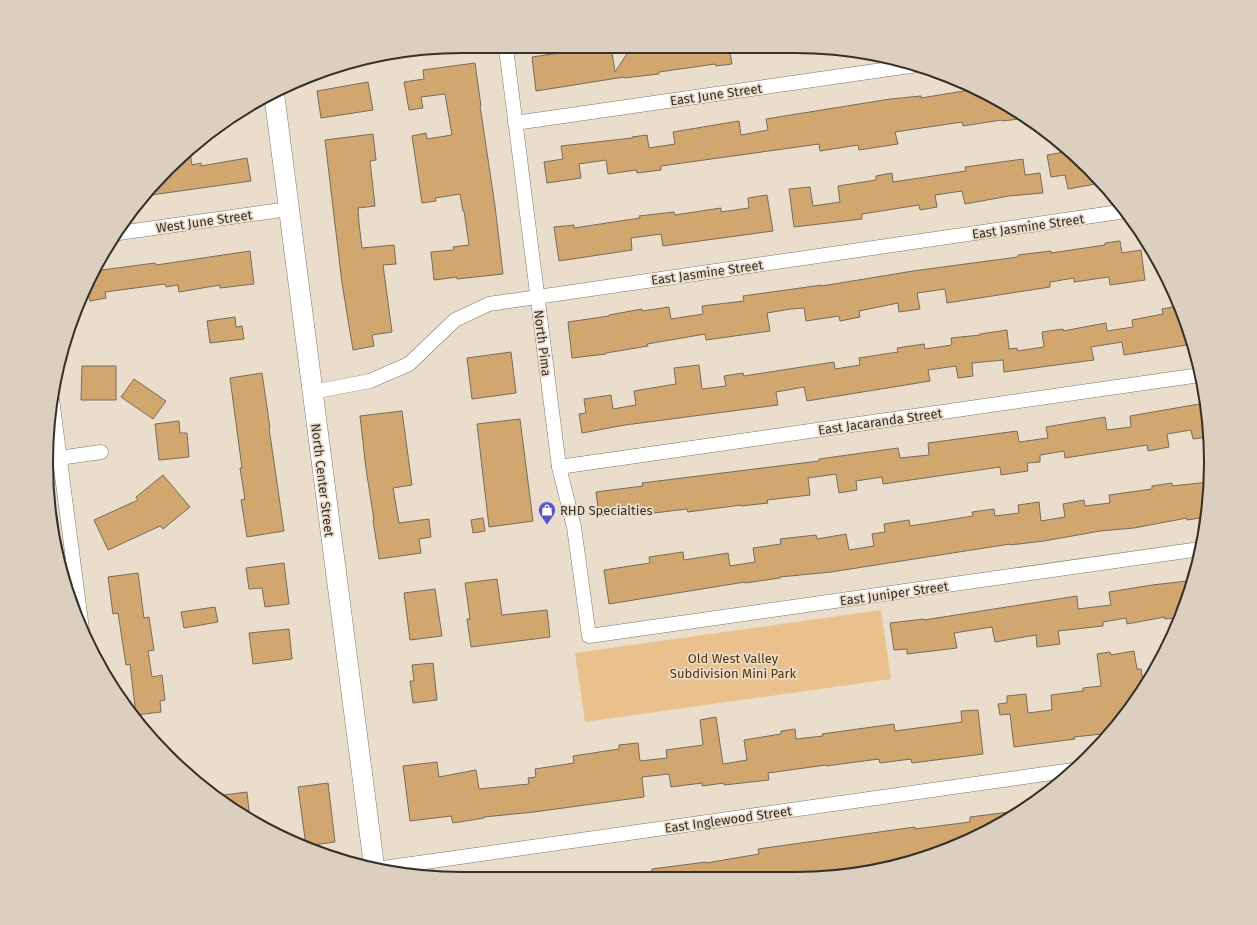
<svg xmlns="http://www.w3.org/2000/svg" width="1257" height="925" viewBox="0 0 1257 925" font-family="'Fira Sans',sans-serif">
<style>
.green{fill:#eac18d}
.building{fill:#d2a76f;stroke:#776b5c}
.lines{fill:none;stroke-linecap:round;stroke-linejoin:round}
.street-casing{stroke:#827666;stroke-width:15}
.secondary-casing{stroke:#827666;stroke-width:21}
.street{stroke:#fff;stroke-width:14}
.secondary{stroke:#fff;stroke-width:20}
.labels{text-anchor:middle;stroke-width:3.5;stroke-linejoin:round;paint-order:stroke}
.street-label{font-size:13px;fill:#353029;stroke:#ebddcc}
.poi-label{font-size:13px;fill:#353029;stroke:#ebddcc;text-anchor:start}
.park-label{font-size:13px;fill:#523506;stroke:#ebddcc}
.rim{fill:none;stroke:#353029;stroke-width:2}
</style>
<rect width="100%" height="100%" fill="#ebddcc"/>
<path class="green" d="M881,610l10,69 -306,43 -10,-69z"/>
<g class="building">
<path d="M605,46h6l4,26 17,-26h97l3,18 -16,2 -1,-2 -56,8v2l-35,4v-1l-88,14 -4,-34z"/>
<path d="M475,63l6,43h-1l15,100 8,68 -46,5v-2l-23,3 -3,-28 23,-2 -1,-3 16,-2 -5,-34h-1l-3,-17 -25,4 1,3 -14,2 -10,-67 14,-3 1,6 25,-4 -7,-41 -24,3 2,11 -14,2 -5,-28 20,-3 -1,-9z"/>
<path d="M368,82l5,28 -52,8 -4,-27z"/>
<path d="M976,89l52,29 -26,3 -1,-1 -38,6 -1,-4 -67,10 3,12 -39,6 -1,-5 -38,6 -1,-7 -158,22v4l-24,3 -1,-3 -28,4 -2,-14 -27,4 2,14 -34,5 -3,-21 19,-3 -2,-13 71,-8v-1l15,-2 2,13 26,-4 -2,-12 66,-11 2,14 27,-5 -2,-11 124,-20 31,-3v2z"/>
<path d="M373,134l3,26 -6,1 5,45 -17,2 1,15 3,25 32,-3 2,19 -13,1 9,67 -20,3 2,11 -21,4 -11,-67 -17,-143z"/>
<path d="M1071,151l10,11 20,21 -33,6 -3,-14 -14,2 -4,-22z"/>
<path d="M190,152l2,13 9,-2v3l46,-8 4,23 -107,15 6,-8z"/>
<path d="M1023,159l2,16 15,-2 3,20 -34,3 -44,8 -3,-13 -27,4 2,12 -17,3 -1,-5 -57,9v5l-68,8 -5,-38 21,-2 3,19 27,-4 -2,-16 38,-6v-4l16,-3 1,9 73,-11 -1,-4z"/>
<path d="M767,195l6,36 -110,15 -2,-12 -30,4 1,12 -73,11 -5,-34 20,-2v3l66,-10 -1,-2 35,-4 1,3 46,-7v4l28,-4 -1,-10z"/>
<path d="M1120,241l2,12 19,-3 4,30 -35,5 -1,-8 -35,5v-4l-24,4v5l-103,16 -2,-14 -28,4 3,16 -21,3 -1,-9 -39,8 1,6 -20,4 -1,-5 -33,5 -2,-13 -13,1 -24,4 3,18 -64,9 -1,-6 -58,10 1,2 -42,7v1l-34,4 -4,-36 41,-6v-1l33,-6v2l27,-4 2,12 32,-5 -1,-8 42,-5 -1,-5 79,-11v1l91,-15 105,-14v-2l33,-4v2l54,-8v-2z"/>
<path d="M250,251l4,33 -34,4v-3l-41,7 -1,-7 -12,2 -1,-3 -60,8 1,6 -16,3 -2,-7 -6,1 7,-17 5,-7 61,-8 1,2z"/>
<path d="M1178,306l15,38 -69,11 -2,-13 -31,5 3,13 -90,12 -1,-12 -31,3 1,13 -15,2 -2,-12 -28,4 2,11 -123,20 -3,-14 -28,5 2,13 -153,20 -43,8 -3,-19 7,-1 -2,-14 27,-4 2,14 23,-4 -2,-14 42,-7 -2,-16 25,-3 3,24 24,-3 -2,-10 19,-3 1,3 90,-14 1,7 25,-4 -1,-7 39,-6 -1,-4 27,-4 1,5 27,-4 -1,-7 29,-3v-1l27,-4 2,19 8,-1v3l27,-4 -2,-15 21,-3v2l43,-8 1,8 26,-4 -1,-7 31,-6 -1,-5z"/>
<path d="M235,317l1,10 6,-1 2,13 -34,4 -3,-22z"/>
<path d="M511,352l5,41 -44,6 -5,-41z"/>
<path d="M82,366h34v34h-35z"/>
<path d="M262,373l8,55h-1l15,103 -37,6 -6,-37 4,-1 -5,-31h2l-12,-90z"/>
<path d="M134,379l32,22 -13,18 -32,-22z"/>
<path d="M1205,403l5,34 -17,2 -2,-9 -24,4 2,13 -21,4 -1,-6 -82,13 -1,-7 -24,4v7l-13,1 1,8 -27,4 -1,-8 -117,17 -1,-7 -26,4 1,9 -18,3 -3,-19 -28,4 2,17 -43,5 1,3 -27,3v-1l-53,7 -1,-3 -41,5v-4l-47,6 -3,-24 47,-6 -1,-3 177,-22v-2l79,-11 2,10 29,-3 -1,-12 89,-12 2,11 29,-4 -2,-11 59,-10 2,13 24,-3 -1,-11z"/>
<path d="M402,411l10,74 -19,3 6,35 30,-4 2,18 -12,2 2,14 -42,6 -6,-39h1l-8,-51 -6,-53z"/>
<path d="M520,419l13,102 -44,6 -12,-103z"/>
<path d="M179,421l1,12h7l2,24 -30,3 -4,-36z"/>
<path d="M163,475l27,32 -27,22 -3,-3 -52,24 -14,-30 44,-20 -2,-3z"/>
<path d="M1209,482l-2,35 -20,3v-2l-53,10 -34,3 -56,10 -34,4v-1l-179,28 -51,5v1l-35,5v-1l-136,22 -5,-34 46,-7 -1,-6 34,-5 1,8 44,-7 2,13 25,-4 -2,-14 28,-4 -1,-5 36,-4 1,4 29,-5 3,16 25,-4 -2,-12 13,-2 -1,-8 25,-4 1,6 63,-10 -1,-4 22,-3 1,7 24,-3 -1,-8 21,-3 2,19 24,-4 -2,-13 21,-4 1,6 25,-3 -1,-8 43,-6v-3l20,-3v3z"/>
<path d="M483,518l2,13 -12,2 -2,-13z"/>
<path d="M284,563l5,41 -24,3 -3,-19 -13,1 -3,-21z"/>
<path d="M138,573l6,45 5,-1 5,33 -6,1 4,26 10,-2 3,25 -5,1 1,11 -25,3 -6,-51 -4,1 -8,-52 -5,1 -5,-37z"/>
<path d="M497,579l5,36 45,-5 3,27 -79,10 -4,-28h3l-5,-36z"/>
<path d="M1187,581l1,16 -9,21 -14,1v-2l-38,7 -1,-6 -23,4v4l-45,5 2,13 -23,3 -1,-12 -41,7 -3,-15 -38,6 3,15 -50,6v-5l-13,1 -4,-27 34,-4v1l153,-24 1,13 33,-4 -2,-13 43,-7z"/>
<path d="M435,589l7,47 -32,4 -6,-47z"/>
<path d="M215,607l3,15 -34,6 -3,-16z"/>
<path d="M289,629l3,30 -39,5 -4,-31z"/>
<path d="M1134,651l3,18h4l3,18 -33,46 -37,4 1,2 -61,8 -4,-33 -10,1 -2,-11 9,-1v-7l19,-2 2,19 24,-3 -1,-15 32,-4v-3l18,-2 -4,-32 13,-2 1,3z"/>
<path d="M433,663l4,37 -24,3 -3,-22h4l-2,-16z"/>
<path d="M978,710l5,44 -71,9 -1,-4 -31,4 -1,-4 -53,7v-1l-58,8 1,7 -45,5v-2l-22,3v-3l-31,4 -2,-13 -27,3 2,20 -110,15 -50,5v1l-31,5 -2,-7 -41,5 -7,-55 34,-4 2,15 37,-7 3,19 50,-5 -1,-6 8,-1 -1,-8 39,-6 -1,-7 46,-7v-4l19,-2 2,18 27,-3 -1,-8 37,-5 -3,-25 16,-3 7,47 24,-4 -3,-20 37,-6v-3l14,-2 1,10 27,-3 -1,-2 72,-10 1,7 67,-9 -1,-11z"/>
<path d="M328,783l7,59 -29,4 -8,-59z"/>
<path d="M247,792l3,28 -34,-24z"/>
<path d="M1017,811l-63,36 -83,23 -33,4v1l-186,2v-8l54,-7v1l53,-9 -1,-5 157,-22v2l55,-7v-5z"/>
</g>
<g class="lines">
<g class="street-casing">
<g id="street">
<path d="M506,48l53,419 15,60 15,109 611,-87"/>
<path d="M515,123l402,-58"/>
<path d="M119,233l169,-24"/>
<path d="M312,392l58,-11 39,-17 46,-44 34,-16 637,-93"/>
<path d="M52,399l30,230"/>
<path d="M59,458l42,-6"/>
<path d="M559,467l641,-92"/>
<path d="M383,868l690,-98"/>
</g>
</g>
<g class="secondary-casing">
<path id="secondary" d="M274,93l100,773"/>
</g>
<use href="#street" class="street"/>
<use href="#secondary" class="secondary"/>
</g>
<defs>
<g id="shop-pin" transform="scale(0.9)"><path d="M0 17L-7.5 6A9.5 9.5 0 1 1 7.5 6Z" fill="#5656ce" stroke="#ebddcc"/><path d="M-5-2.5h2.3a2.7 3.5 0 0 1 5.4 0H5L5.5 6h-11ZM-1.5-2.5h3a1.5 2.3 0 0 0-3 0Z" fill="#fff"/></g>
</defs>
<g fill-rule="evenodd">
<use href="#shop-pin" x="547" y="510"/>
</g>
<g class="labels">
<g class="street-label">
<text transform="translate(716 94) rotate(-8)" y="5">East June Street</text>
<text transform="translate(204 221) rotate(-8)" y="5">West June Street</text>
<text transform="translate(1028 226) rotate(-8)" y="5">East Jasmine Street</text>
<text transform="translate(707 272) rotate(-8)" y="5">East Jasmine Street</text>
<text transform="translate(543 343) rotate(83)" y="5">North Pima</text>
<text transform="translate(880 421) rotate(-8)" y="5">East Jacaranda Street</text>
<text transform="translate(323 480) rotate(83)" y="5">North Center Street</text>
<text transform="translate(894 593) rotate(-8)" y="5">East Juniper Street</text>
<text transform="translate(728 819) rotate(-8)" y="5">East Inglewood Street</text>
</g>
<g class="poi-label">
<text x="560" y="515">RHD Specialties</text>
</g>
<g class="park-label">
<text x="733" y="663">Old West Valley<tspan x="733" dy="15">Subdivision Mini Park</tspan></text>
</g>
</g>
<path d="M0 0H1257V925H0ZM462 53H795A409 409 0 0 1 1204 462V463A409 409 0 0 1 795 872H462A409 409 0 0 1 53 463V462A409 409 0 0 1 462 53Z" fill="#dccfbf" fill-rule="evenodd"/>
<path class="rim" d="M462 53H795A409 409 0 0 1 1204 462V463A409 409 0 0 1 795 872H462A409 409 0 0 1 53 463V462A409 409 0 0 1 462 53Z"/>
</svg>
